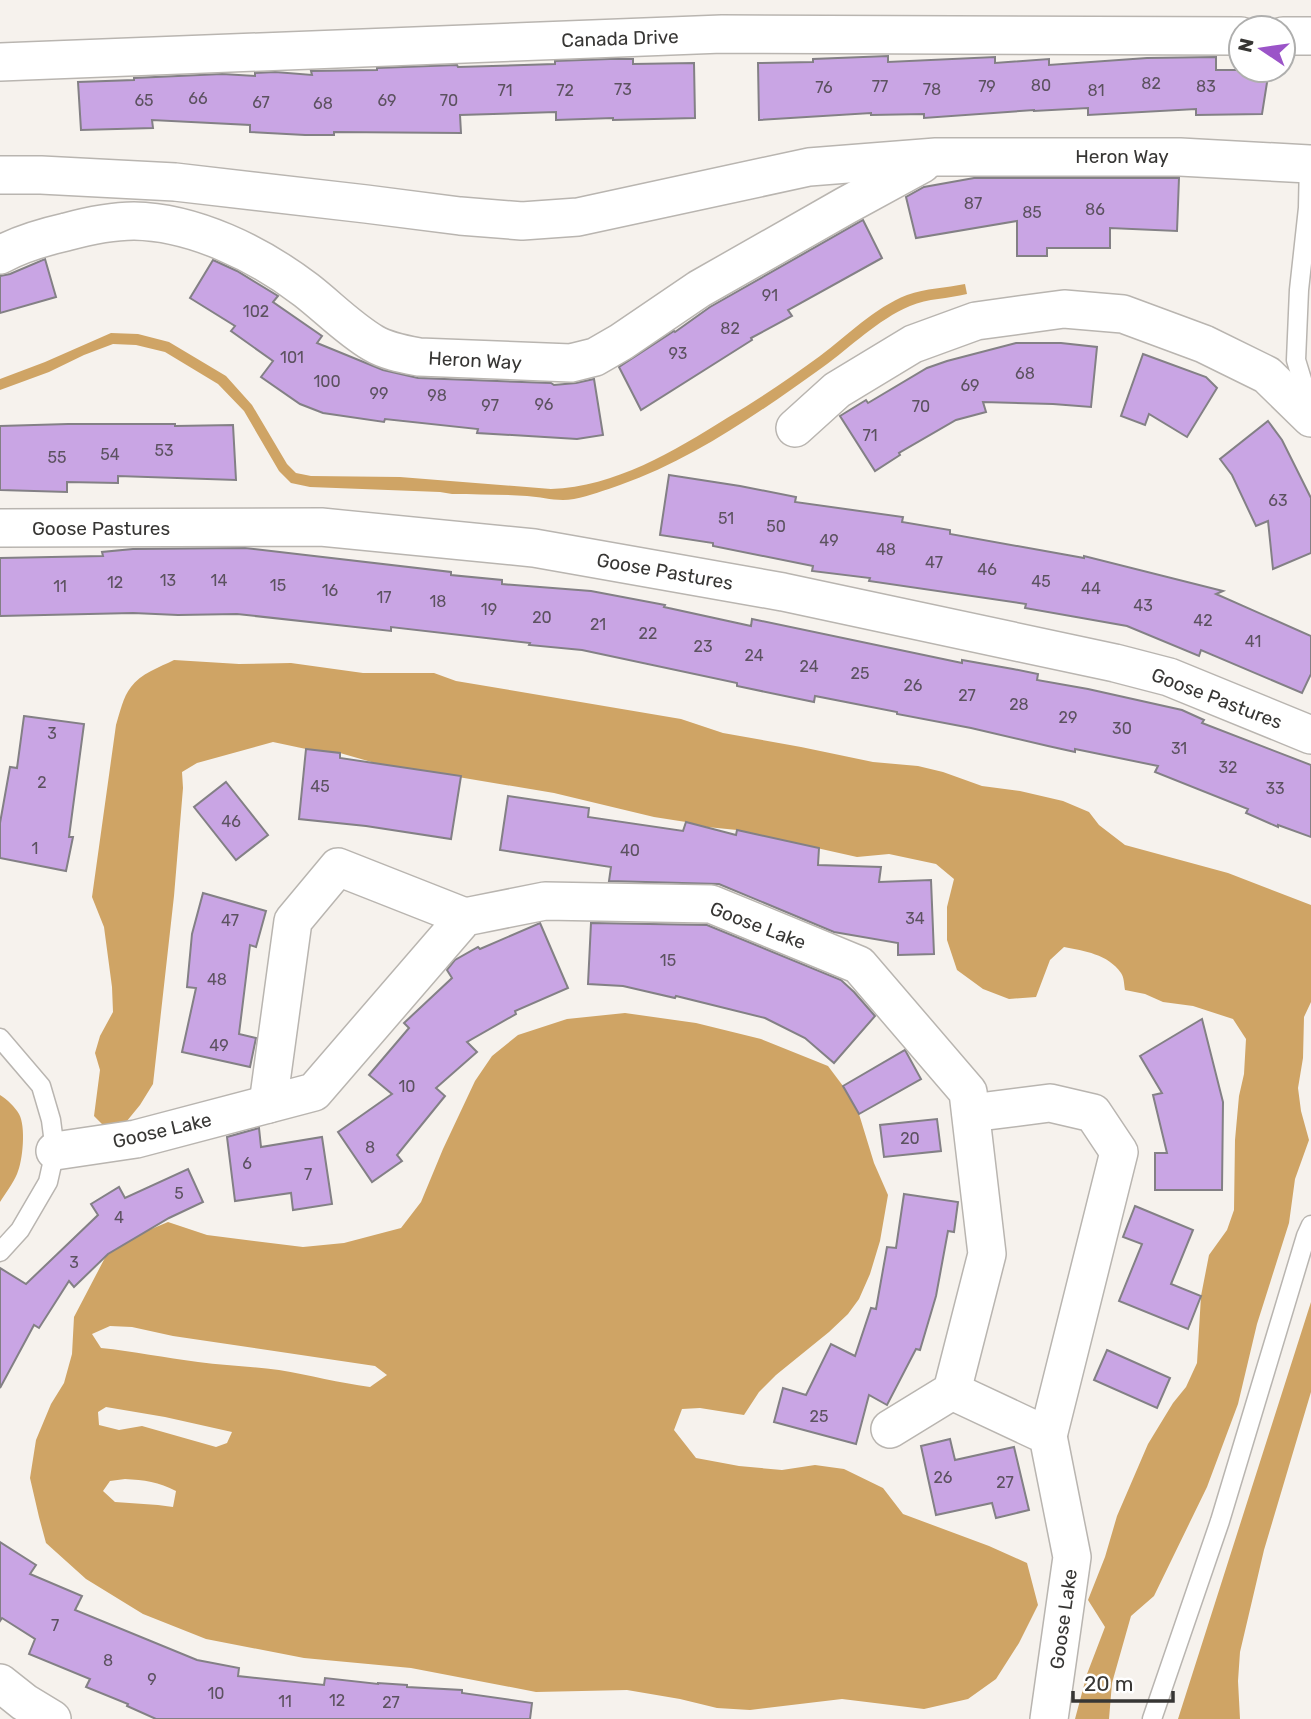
<svg xmlns="http://www.w3.org/2000/svg" width="1311" height="1719" viewBox="0 0 1311 1719" font-family="Rubik,sans-serif">
<style>
.water{fill:#cfa465;fill-rule:evenodd}
.building{fill:#c9a5e4;stroke:#838085;stroke-width:2}
.lines{fill:none;stroke-linecap:round;stroke-linejoin:round}
.service-casing{stroke:#b9b5b0;stroke-width:21}
.minor-casing{stroke:#b9b5b0;stroke-width:40}
.service{stroke:#fff;stroke-width:18}
.minor{stroke:#fff;stroke-width:37}
.labels{text-anchor:middle;stroke-width:6;stroke-linejoin:round;paint-order:stroke}
.number-label{font-size:16px;fill:#5c5260}
.street-label{font-size:19px;fill:#373634;stroke:#fff}
</style>
<rect width="100%" height="100%" fill="#f6f2ed"/>
<g class="water">
<path d="M965,284l2,10c-19,5 -39,4 -57,12 -33,14 -59,41 -87,61 -63,45 -129,92 -203,118 -15,5 -30,11 -46,14 -17,3 -31,-2 -47,-3 -25,-2 -50,-1 -75,-2l-12,-2 -130,-5 -19,-4 -12,-12 -35,-60 -26,-27 -53,-32 -29,-7 -23,-1 -29,11 -35,17 -49,18v-11l45,-17 66,-29 27,1 31,8 57,34 26,29 35,59 9,9 15,3 89,1 151,12c64,-2 123,-38 176,-71 32,-19 63,-40 93,-62 28,-21 54,-48 87,-61 19,-7 39,-7 58,-11z"/>
<path d="M174,660l65,4 52,-1 72,10h71l22,8 225,38 42,14 78,14 72,15 45,4 25,6 39,14 38,5 43,10 26,11 10,13 26,20 103,28 83,32v97l-7,15 -1,41 -5,30 3,23 8,29 -14,39 -6,44 -32,101 -19,80 -31,83 -53,109 -23,20 -19,67 -3,36h-34l12,-45 18,-47 -17,-27 17,-43 12,-41 31,-72 25,-41 13,-16 11,-24 4,-67 8,-41 18,-25 7,-20 1,-70 4,-44 5,-22 2,-35 -13,-20 -40,-13 -30,-4 -18,-8 -20,-4c-1,-6 -1,-13 -4,-17 -13,-19 -37,-22 -57,-26l-14,13 -14,37 -27,2 -26,-10 -26,-19 -10,-30v-33l7,-28 -18,-15 -47,-10 -32,3 -120,-27 -30,-3 -21,-5 -32,-5 -100,-24 -179,-30 -35,-10 -34,-4 -33,-7 -76,21 -15,9 1,16 -9,108 -21,188 -13,21 -18,22h-17l-11,-11 6,-46 -5,-17 5,-17 13,-24 -1,-25 -8,-60 -12,-30 24,-172c4,-13 7,-28 15,-38 9,-13 29,-20 43,-27z"/>
<path d="M625,1013l71,10 65,16 67,27 15,20 16,28 15,49 14,32 -8,46 -10,33 -11,25 -11,15 -19,18 -53,43 -17,17 -15,23 -44,-7 -18,1 -8,21 22,28 43,8 43,4 33,-5 29,4 39,19 20,26 86,32 38,17 11,42 -19,38 -23,36 -28,20 -44,10 -82,-10 -92,11 -33,-2 -37,-9 -53,-9 -91,2 -125,-24 -107,-10 -98,-19 -63,-25 -57,-35 -40,-36 -7,-26 -9,-39 6,-38 15,-36 13,-21 8,-29 2,-37 34,-65 10,-4 12,-10 38,-16 39,13 96,12 41,-4 57,-15 20,-26 22,-53 32,-68 17,-25 26,-21 49,-16zM110,1326l22,1 41,9 202,30 12,9 -17,12c-31,-4 -60,-12 -91,-17 -27,-4 -54,-4 -81,-8 -33,-4 -65,-11 -97,-14l-9,-14zM106,1407l59,10 67,15 -5,11 -11,4 -74,-21 -23,4 -20,-5 -1,-13zM125,1479c19,1 34,3 51,12l-3,16 -15,-2 -43,-3 -12,-11 7,-10z"/>
<path d="M0,1095c7,4 15,12 19,19 7,12 4,47 -2,60 -4,9 -11,19 -17,28z"/>
<path d="M1311,1302v90l-47,158 -24,102 -2,29 2,38h-62z"/>
</g>
<g class="building">
<path d="M888,56v6l107,-5v6l54,-4v6l98,-7 69,-1v13h53l-7,44 -66,1v-6l-108,6v-7l-54,3v-1l-110,8v-4l-53,1v-2l-112,7 -1,-57 55,-1v-3z"/>
<path d="M610,59h23v5l61,-1 1,55 -82,2v-2l-57,2v-8l-96,3 1,18 -127,-1v3h-29l-55,-3v-7l-98,-5 1,8 -72,2 -3,-48 56,-2v-2l88,-4 33,2v-3l20,-1 37,3 -1,-4 66,-1v-2l80,-3 1,2 97,-3v-3z"/>
<path d="M974,178h205l-2,53 -67,-3v20h-63v8h-30v-35l-101,17 -10,-41 18,-10z"/>
<path d="M863,220l19,38 -94,52 4,6 -41,22 1,2 -111,70 -22,-43 55,-36 1,1 35,-25z"/>
<path d="M45,259l11,38 -56,16v-37l10,-2z"/>
<path d="M213,260l24,11 41,25 -5,6 49,34 -5,7 66,27 35,8 133,5 3,2 22,-2 18,-4 9,56 -26,4 -100,-6 1,-4 -93,-10 -1,3 -61,-9 -23,-9 -39,-27 12,-16 -42,-30 4,-5 -45,-28z"/>
<path d="M1016,343h45l36,4 -6,60 -38,-3 -70,-2 3,10 -30,8 -57,33 1,2 -25,16 -35,-55 26,-16 2,3 59,-35 20,-7z"/>
<path d="M1143,354l63,23 11,11 -30,49 -38,-23 -4,11 -24,-9z"/>
<path d="M1268,421l14,19 29,58v55l-38,16 -5,-48 -12,5 -24,-51 -12,-16z"/>
<path d="M68,424h107v2l58,-1 3,55 -118,-4v7l-51,-1v10l-67,-2v-64z"/>
<path d="M669,475l71,11 56,11 -1,5 108,15 -1,5 48,8v4l134,24v-2l139,35 -7,3 95,42v38l-9,19 -101,-43 -2,6 -72,-30 -102,-18 1,-4 -157,-23 1,-3 -58,-7 1,-5 -100,-20v-3l-53,-8z"/>
<path d="M245,548l206,24v3l51,5v4l89,7 74,14 -1,2 87,19 1,-7 210,44v-3l51,9 25,5 -1,6 51,9 94,21 22,10 -2,3 109,42v72l-33,-12v2l-32,-14 2,-4 -93,-37 3,-6 -83,-17v3l-27,-6 -77,-18 -74,-14v-2l-82,-16 -1,6 -77,-16v-3l-155,-33 -53,-5 1,-2 -139,-16v4l-154,-17 -59,1 -45,-2 -133,3v-58l103,-2 -1,-4 31,-3z"/>
<path d="M24,716l60,8 -15,113h4l-7,34 -66,-13v-35l10,-56 7,1z"/>
<path d="M306,749l34,4v5l121,18 -10,63 -85,-13 -67,-7z"/>
<path d="M226,782l42,53 -32,25 -42,-53z"/>
<path d="M508,796l81,12 -1,9 95,14 3,-9 50,13 1,-5 82,18 -1,17 63,2 -2,15 52,-2 3,74 -36,1v-12l-64,-11 -115,-48 -110,-3 2,-14 -111,-17z"/>
<path d="M203,893l63,18 -10,36 -6,-2 -11,89 17,4 -6,29 -68,-15 14,-64 -9,-1 5,-53z"/>
<path d="M540,923l28,65 -53,23 1,3 -49,28 10,10 -41,36 9,8 -48,59 5,6 -30,21 -34,-50 54,-38 -23,-19 40,-47 -5,-5 48,-45 -5,-8 8,-10 23,-13 2,2z"/>
<path d="M591,923l116,2 134,55 13,12 21,24 -41,47 -29,-25 -40,-20 -89,-22 -1,2 -52,-12 -35,-2z"/>
<path d="M1202,1019l21,83 -1,88h-67v-37h12l-14,-58 9,-2 -22,-37z"/>
<path d="M905,1050l16,29 -62,35 -16,-28z"/>
<path d="M937,1119l4,32 -57,6 -4,-32z"/>
<path d="M259,1128l2,19 61,-10 10,67 -39,6 -2,-17 -56,8 -8,-64z"/>
<path d="M188,1169l15,33 -34,16 -61,36 -34,33 -5,-6 -30,47 -5,-3 -34,63v-120l26,16 72,-69 -7,-11 28,-17 6,11z"/>
<path d="M904,1194l54,8 -4,30 -6,-1 -12,65 -16,54 -4,-1 -29,56 -18,-10 -13,49 -82,-22 9,-34 23,7 25,-51 24,12 16,-48 5,1 11,-62 9,1z"/>
<path d="M1135,1206l58,24 -22,54 30,12 -13,33 -69,-28 23,-57 -19,-7z"/>
<path d="M1107,1350l63,28 -13,30 -63,-28z"/>
<path d="M950,1439l5,21 59,-13 15,63 -33,8 -4,-15 -56,12 -15,-69z"/>
<path d="M0,1542l36,23 -6,9 52,22 -7,14 122,50 42,8 -1,8 86,9 1,-7 53,6v-1l29,2v2l55,3v3l70,10 -2,16h-374l-29,-13 1,-2 -42,-17 4,-8 -61,-25 6,-15 -33,-21 -2,3z"/>
</g>
<g class="lines">
<g class="service-casing">
<g id="service">
<path d="M1309,159l-1,49 -9,82 -3,70 15,49"/>
<path d="M0,1038l41,48 10,34 4,31 -7,31 -28,48 -20,22"/>
<path d="M1152,1719l68,-198 86,-285 5,-11"/>
</g>
</g>
<g class="minor-casing">
<g id="minor">
<path d="M1283,36h28"/>
<path d="M0,62l722,-28 519,2"/>
<path d="M0,175h41l134,7 191,22 94,12 62,5 56,-4 231,-50 127,-10h244l129,7"/>
<path d="M0,255c20,-11 44,-18 66,-23 22,-6 45,-11 68,-11 60,1 125,33 172,69 22,17 42,38 67,53 13,8 30,11 46,14l152,6 24,-6 26,-15 78,-53 146,-83 77,-42"/>
<path d="M795,428l42,-38 76,-46 63,-23 88,-12 59,5 81,30 63,31 44,43"/>
<path d="M0,528l321,-1 213,21 249,44 332,71 54,14 142,58"/>
<path d="M268,1104l25,-183 45,-54 127,50"/>
<path d="M971,1113l79,-10 43,10 26,39 -71,284"/>
<path d="M55,1151l81,-12 178,-47 151,-175 80,-16 166,3 148,61 109,127 19,162 -35,137 -62,38"/>
<path d="M952,1391l96,45 24,121 -23,162"/>
<path d="M0,1683l24,19 28,17"/>
</g>
</g>
<use href="#service" class="service"/>
<use href="#minor" class="minor"/>
</g>
<g class="labels">
<g class="number-label">
<text x="1151" y="89">82</text>
<text x="1041" y="91">80</text>
<text x="880" y="92">77</text>
<text x="987" y="92">79</text>
<text x="1206" y="92">83</text>
<text x="824" y="93">76</text>
<text x="623" y="95">73</text>
<text x="932" y="95">78</text>
<text x="505" y="96">71</text>
<text x="565" y="96">72</text>
<text x="1096" y="96">81</text>
<text x="198" y="104">66</text>
<text x="144" y="106">65</text>
<text x="387" y="106">69</text>
<text x="449" y="106">70</text>
<text x="261" y="108">67</text>
<text x="323" y="109">68</text>
<text x="973" y="209">87</text>
<text x="1095" y="215">86</text>
<text x="1032" y="218">85</text>
<text x="770" y="301">91</text>
<text x="256" y="317">102</text>
<text x="730" y="334">82</text>
<text x="678" y="359">93</text>
<text x="292" y="363">101</text>
<text x="1025" y="379">68</text>
<text x="327" y="387">100</text>
<text x="970" y="391">69</text>
<text x="379" y="399">99</text>
<text x="437" y="401">98</text>
<text x="544" y="410">96</text>
<text x="490" y="411">97</text>
<text x="921" y="412">70</text>
<text x="870" y="441">71</text>
<text x="164" y="456">53</text>
<text x="110" y="460">54</text>
<text x="57" y="463">55</text>
<text x="1278" y="506">63</text>
<text x="726" y="524">51</text>
<text x="776" y="532">50</text>
<text x="829" y="546">49</text>
<text x="886" y="555">48</text>
<text x="934" y="568">47</text>
<text x="987" y="575">46</text>
<text x="168" y="586">13</text>
<text x="219" y="586">14</text>
<text x="1041" y="587">45</text>
<text x="115" y="588">12</text>
<text x="278" y="591">15</text>
<text x="60" y="592">11</text>
<text x="1091" y="594">44</text>
<text x="330" y="596">16</text>
<text x="384" y="603">17</text>
<text x="438" y="607">18</text>
<text x="1143" y="611">43</text>
<text x="489" y="615">19</text>
<text x="542" y="623">20</text>
<text x="1203" y="626">42</text>
<text x="598" y="630">21</text>
<text x="648" y="639">22</text>
<text x="1253" y="647">41</text>
<text x="703" y="652">23</text>
<text x="754" y="661">24</text>
<text x="809" y="672">24</text>
<text x="860" y="679">25</text>
<text x="913" y="691">26</text>
<text x="967" y="701">27</text>
<text x="1019" y="710">28</text>
<text x="1068" y="723">29</text>
<text x="1122" y="734">30</text>
<text x="52" y="739">3</text>
<text x="1179" y="754">31</text>
<text x="1228" y="773">32</text>
<text x="42" y="788">2</text>
<text x="320" y="792">45</text>
<text x="1275" y="794">33</text>
<text x="231" y="827">46</text>
<text x="35" y="854">1</text>
<text x="630" y="856">40</text>
<text x="915" y="924">34</text>
<text x="230" y="926">47</text>
<text x="668" y="966">15</text>
<text x="217" y="985">48</text>
<text x="219" y="1051">49</text>
<text x="407" y="1092">10</text>
<text x="910" y="1144">20</text>
<text x="370" y="1153">8</text>
<text x="247" y="1169">6</text>
<text x="308" y="1180">7</text>
<text x="179" y="1199">5</text>
<text x="119" y="1223">4</text>
<text x="74" y="1268">3</text>
<text x="819" y="1422">25</text>
<text x="943" y="1483">26</text>
<text x="1005" y="1488">27</text>
<text x="55" y="1631">7</text>
<text x="108" y="1666">8</text>
<text x="152" y="1685">9</text>
<text x="216" y="1699">10</text>
<text x="337" y="1706">12</text>
<text x="285" y="1707">11</text>
<text x="391" y="1708">27</text>
</g>
<g class="street-label">
<text transform="translate(620 38) rotate(-2)" y="7">Canada Drive</text>
<text x="1122" y="163">Heron Way</text>
<text transform="translate(475 360) rotate(3)" y="7">Heron Way</text>
<text x="101" y="535">Goose Pastures</text>
<text transform="translate(665 571) rotate(10)" y="7">Goose Pastures</text>
<text transform="translate(1217 698) rotate(21)" y="7">Goose Pastures</text>
<text transform="translate(758 925) rotate(21)" y="7">Goose Lake</text>
<text transform="translate(162 1130) rotate(-13)" y="7">Goose Lake</text>
<text transform="translate(1063 1619) rotate(-82)" y="7">Goose Lake</text>
</g>
</g>
<g transform="translate(1262 49) rotate(283)"><circle r="33" fill="#ffffff" stroke="#afafae" stroke-width="2"/>
<path d="M0-5L12 26L0 18L-12 26Z" fill="#9b54c8"/>
<text y="-10" font-size="19" font-weight="bold" text-anchor="middle" fill="#373634">N</text>
</g>
<path d="M1073 1691v10h100v-10" fill="none" stroke="#373634" stroke-width="3.5"/>
<text x="1084" y="1691" font-size="21" fill="#373634" stroke="#ffffff" stroke-width="5" paint-order="stroke">20 m</text>
</svg>
